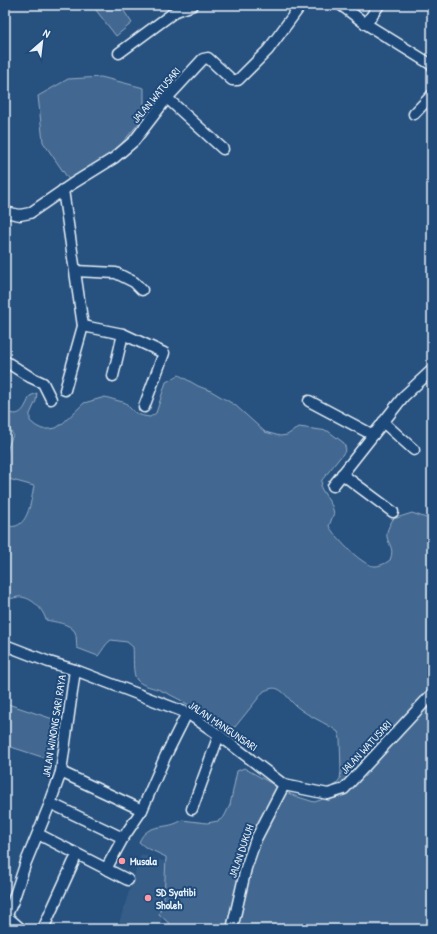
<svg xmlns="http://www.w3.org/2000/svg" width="437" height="934" viewBox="0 0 437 934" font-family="'Patrick Hand',sans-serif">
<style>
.built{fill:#355d88}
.green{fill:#436891;stroke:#96acc4}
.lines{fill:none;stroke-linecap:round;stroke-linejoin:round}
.minor-casing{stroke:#e8f1f8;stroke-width:13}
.minor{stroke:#1f4a7a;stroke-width:10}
.poi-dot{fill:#ff9aa2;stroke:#1f4a7a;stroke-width:1.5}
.labels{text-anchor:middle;stroke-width:4;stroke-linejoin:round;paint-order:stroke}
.street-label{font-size:11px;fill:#e8f1f8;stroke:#1f4a7a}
.poi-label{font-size:11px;font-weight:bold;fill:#e8f1f8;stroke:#1f4a7a;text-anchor:start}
</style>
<rect width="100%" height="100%" fill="#27517f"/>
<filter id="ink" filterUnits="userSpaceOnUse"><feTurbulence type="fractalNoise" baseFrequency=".025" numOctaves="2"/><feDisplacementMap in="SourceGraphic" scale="8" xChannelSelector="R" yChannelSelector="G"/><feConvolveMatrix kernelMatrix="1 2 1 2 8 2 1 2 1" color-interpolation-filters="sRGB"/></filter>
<g filter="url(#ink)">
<path class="built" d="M141,854l38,12 -20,63h-42z"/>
<g class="green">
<path d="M92,5h28l12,18 -16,13z"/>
<path d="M101,77l43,11v29l-32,38 -43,25 -26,-38 -5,-46 30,-17z"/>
<path d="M179,375l19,11 13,5 24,14 30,27 15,4 7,-1 12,-8 29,4 16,12 2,7 -24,30 -1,8 11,18 2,7 -5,13c7,12 28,34 41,39 6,3 15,-1 20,-5 6,-14 -5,-17 -3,-28 1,-5 4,-9 6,-13l19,-6 20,7v409h-257l-16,-15 5,-15 2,-42 -21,-10 -6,-5c9,-21 28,-11 43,-22l25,3 11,-2 6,-4 6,-12 7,-34 7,-3 48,27 22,7 7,-2 19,-21 1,-8 -1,-32 -2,-7c-13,-10 -29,-15 -42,-26 -6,-5 -10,-13 -18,-17 -5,-2 -9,0 -14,2l-29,36h-7c-22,-11 -43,-26 -66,-36 -8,-4 -19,-4 -25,-11 -5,-5 -3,-25 -4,-33l-6,-5 -16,-2c-6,4 -8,10 -13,16l-21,-8c-1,-4 0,-12 -2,-16 -5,-9 -21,-10 -29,-12 -3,-11 -15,-24 -28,-23 -5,1 -8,2 -13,3v-75c23,9 26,-25 29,-39l-29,-8c-1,-15 1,-28 8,-43l-8,-15v-9c16,8 19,-2 25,-15l7,-3 -1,8 -6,13v7l6,5 6,3h7l7,-1 6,-4 22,-21 21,-6 21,6c6,9 13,13 24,14l6,-4 10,-31z"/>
<path d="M5,703l51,17 -11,38 -40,-13z"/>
</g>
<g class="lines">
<g class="minor-casing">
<g id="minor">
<path d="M341,5l25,19 66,41"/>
<path d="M366,24l13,-19"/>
<path d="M119,53l57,-42 17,-6"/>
<path d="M167,98l56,51"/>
<path d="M414,114l18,-19"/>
<path d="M63,190l20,136 -18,64"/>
<path d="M5,212l15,3 10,-2 42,-29 42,-26 20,-17 33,-43 36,-39 5,-1 24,22h6l30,-30 33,-45"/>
<path d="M75,271l41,2 18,9 8,8"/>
<path d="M83,326l40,8 41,19 -20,54"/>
<path d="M5,361l25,16 13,6 8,16"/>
<path d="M113,376l10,-42"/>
<path d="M309,401l64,34"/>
<path d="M383,422l31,28"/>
<path d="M342,474l51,38"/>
<path d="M333,486l71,-90 28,-26"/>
<path d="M5,645l44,17 26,8 112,43 32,22 65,50 44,9 16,-5 88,-95"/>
<path d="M61,772l81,38"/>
<path d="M50,803l73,35"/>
<path d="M192,809l27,-74"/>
<path d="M38,834l90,46"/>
<path d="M106,869l17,-31 19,-28 23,-53 22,-44"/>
<path d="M5,915l16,14"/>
<path d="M5,919l8,-18 13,-39 23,-56 12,-34 14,-102"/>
<path d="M43,929l31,-68"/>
<path d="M232,929l14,-61 10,-29 28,-54"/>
</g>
</g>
<use href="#minor" class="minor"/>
</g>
</g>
<g class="poi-dot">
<circle cx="122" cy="861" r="4"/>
<circle cx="148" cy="898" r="4"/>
</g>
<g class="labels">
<g class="street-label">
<text transform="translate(156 95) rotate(-50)" y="4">JALAN WATUSARI</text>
<text transform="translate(54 726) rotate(-81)" y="4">JALAN WINONG SARI RAYA</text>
<text transform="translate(223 726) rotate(34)" y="4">JALAN MANGUNSARI</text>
<text transform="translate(366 747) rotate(-47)" y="4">JALAN WATUSARI</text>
<text transform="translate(241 851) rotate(-71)" y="4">JALAN DUKUH</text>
</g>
<g class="poi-label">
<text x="130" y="865">Musala</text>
<text x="156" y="896">SD Syatibi<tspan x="156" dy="13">Sholeh</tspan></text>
</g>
</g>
<rect width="437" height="934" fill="none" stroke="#1f4a7a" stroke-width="20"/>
<rect x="10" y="10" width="417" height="914" fill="none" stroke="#e8f1f8" stroke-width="1.5" filter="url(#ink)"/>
<g transform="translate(42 42) rotate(28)" stroke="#1f4a7a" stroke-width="3" paint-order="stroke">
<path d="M0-3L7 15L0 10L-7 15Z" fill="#e8f1f8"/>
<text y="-6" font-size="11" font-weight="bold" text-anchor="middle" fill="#e8f1f8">N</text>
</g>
</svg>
